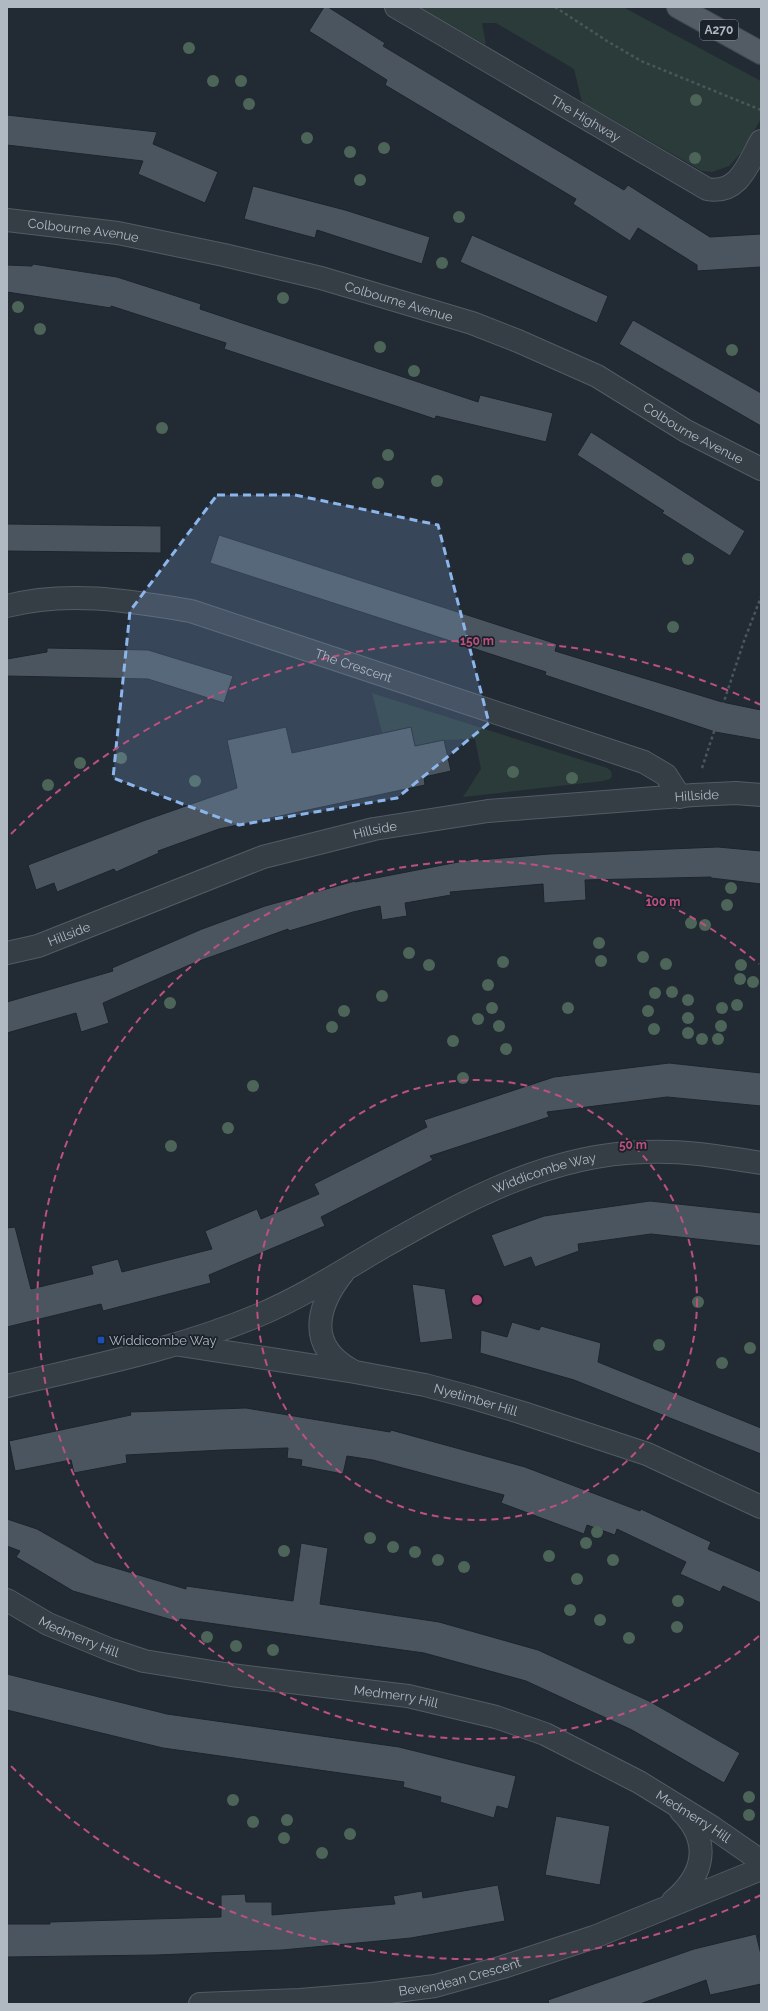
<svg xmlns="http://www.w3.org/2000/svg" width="768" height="2011" viewBox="0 0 768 2011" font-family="Raleway,sans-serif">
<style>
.green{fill:#2a3b3a}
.building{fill:#4b5560;stroke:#1d242c}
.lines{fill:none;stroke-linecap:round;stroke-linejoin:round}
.minor-casing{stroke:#535b63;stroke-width:24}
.primary-casing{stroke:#3f464f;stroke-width:24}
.path{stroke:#48585a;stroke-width:2.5;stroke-dasharray:3 3;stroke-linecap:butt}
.minor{stroke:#353d45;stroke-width:22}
.primary{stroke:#535c65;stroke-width:22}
.tree{fill:#4d6559}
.marked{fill:#8cb6eb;fill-opacity:0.2;stroke:#8cb6eb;stroke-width:3;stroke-dasharray:8 5;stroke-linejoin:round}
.ring{fill:none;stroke:#bc507f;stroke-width:2;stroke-dasharray:7 5}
.transit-dot{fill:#1a4fb4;stroke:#1b222a;stroke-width:1.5}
.labels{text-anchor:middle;stroke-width:3.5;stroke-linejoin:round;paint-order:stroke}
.shield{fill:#1b222a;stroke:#838b94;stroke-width:1}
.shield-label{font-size:12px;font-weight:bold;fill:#b0b8c2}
.street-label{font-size:13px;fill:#b0b8c2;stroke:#1b222a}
.poi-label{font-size:13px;fill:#b0b8c2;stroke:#1b222a;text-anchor:start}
.centre{fill:#bc507f;stroke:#1b222a;stroke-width:2}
.ring-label{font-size:12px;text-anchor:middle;font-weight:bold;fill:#bc507f;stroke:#1b222a;stroke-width:3.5;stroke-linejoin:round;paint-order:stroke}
</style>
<rect width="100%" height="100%" fill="#222b34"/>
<g class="green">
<path d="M420,7h203l136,73 2,2v37l-20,34 -12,13 -17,6 -10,-1 -120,-69 -8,-33 -78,-46h-14l4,22z"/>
<path d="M372,693l235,75 4,3 1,5 -2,3 -7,2 -140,16 18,-28 -6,-30 -31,1 -29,6 -4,-19 -29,6z"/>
</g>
<g class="building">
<path d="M324,7h4l57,36 -2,3 85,51 156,93 4,-5 82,52 51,-3v33l-64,4v-6l-59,-37 -8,13 -57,-37 3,-5 -191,-114 2,-5 -78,-49z"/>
<path d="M7,115l150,17 -4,12 65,28 -13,31 -67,-29 5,-13 -136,-16z"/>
<path d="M253,186l92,24 85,27 -8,27 -105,-34 -2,8 -71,-19z"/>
<path d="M472,235l136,61 -11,27 -137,-61z"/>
<path d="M33,264l84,13 84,27 -1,5 278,93 2,-7 73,18 -7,29 -110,-26 -1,3 -211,-70 2,-6 -115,-37v2l-104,-16v-27l25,1z"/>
<path d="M633,320l128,73v33l-142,-82z"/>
<path d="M591,432l154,99 -15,25 -68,-43 2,-2 -87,-56z"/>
<path d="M7,524l154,2v27l-154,-2z"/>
<path d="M219,535l338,109 -2,7 167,51 39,8v30l-46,-8 -170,-57 1,-3 -336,-109z"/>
<path d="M47,648l101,2 85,26 -9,27 -76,-24 -141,-3v-17l40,-7z"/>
<path d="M286,727l6,26 119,-26 4,19 29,-6 7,31 -27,6 1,8 -206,44 -61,22 1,2 -43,19 -2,-3 -57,23 -3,-9 -18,7 -8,-25 115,-44 94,-33 -10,-48z"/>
<path d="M718,847l43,4v33l-50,-6v-1l-126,3 1,20 -42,3 -1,-19 -93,8 1,3 -46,8 2,13 -25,4 -2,-14 -27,6 -64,19 -1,-2 -94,34 -91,40 6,20 -28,9 -5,-19 -69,20v-31l106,-31 -1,-3 90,-39 63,-23 90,-25v1l124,-24v2l70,-6z"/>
<path d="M669,1063l92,10v33l-94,-9 -120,15 2,5 -119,39 3,4 -112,57 4,9 -116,49 2,8 -108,28 -2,-7 -94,23v-99l8,-1 16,62 62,-15 -2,-8 27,-7 4,13 27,-7 63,-16 -7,-18 52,-22 4,10 58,-25 -5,-10 113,-57 -3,-7 130,-43z"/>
<path d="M650,1201l111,12v33l-110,-12 -73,10 1,7 -44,16 -4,-10 -27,10 -13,-32 53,-19z"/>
<path d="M412,1284l33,5 8,50 -33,4z"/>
<path d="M512,1322l27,8 2,-4 60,17 -3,19 163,66v26l-187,-74 -94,-27 1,-23 26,7z"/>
<path d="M246,1408l144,24 1,-2 134,37 115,44 1,-2 70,33 -3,7 53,23v31l-38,-17 -3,6 -40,-18 6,-12 -69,-33 -2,6 -28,-10 -3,9 -83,-31 3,-8 -131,-35 -26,-4 -4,18 -42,-8 1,-6 -15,-2 1,-10 -65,2 -97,5 1,8 -53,10 -3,-13 -56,11 -6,-30 122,-26 -1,-3z"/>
<path d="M7,1519l30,10 58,33 91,27v-3l107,15 8,-58 27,5 -8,56 119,18 99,28 111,51 91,52 -16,30 -92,-53 -106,-49 -102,-28 -244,-34 -1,3 -106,-31 -57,-34 4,-6 -13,-5z"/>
<path d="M7,1674l160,40 232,33 117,29 -8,33 -11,-3 -3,12 -54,-16 1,-5 -38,-10 1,-5 -241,-34 -156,-38z"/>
<path d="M556,1816l54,10 -10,59 -55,-10z"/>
<path d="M498,1885l7,36 -94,17 -129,12 -126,5 -149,2v-33h43v-2l171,-5v-22l24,-1 1,8h26v13l123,-11 -2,-8 29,-5 1,7z"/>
<path d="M756,1934l5,21v29l-51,11 -4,-15 -66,24h-91l-1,-4 146,-51z"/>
</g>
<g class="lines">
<g class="minor-casing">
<g id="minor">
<path id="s1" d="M396,7l311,182c32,6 41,-25 54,-48"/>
<path id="s2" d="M7,220l111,13 106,22 97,23 151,45 46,18 79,35 89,55 75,38"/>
<path id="s3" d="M7,606c61,-16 123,-5 184,5l453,151 22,13 14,22"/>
<path id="s4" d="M7,953l31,-7 225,-89 111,-28 114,-18 206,-16 42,-2 25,2"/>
<path d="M343,1273c-27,34 -36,73 8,97"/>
<path id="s5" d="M180,1345l175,27 70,13 45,12 53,16 124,41 114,53"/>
<path id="s6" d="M7,1386c85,-20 171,-37 252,-71 43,-18 83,-44 124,-68 81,-46 166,-93 262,-95 38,-2 78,5 116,11"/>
<path id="s7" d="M7,1600l41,24 63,26 33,11 87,14 177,21 88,21 49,17 94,48 73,45 49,34"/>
<path d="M673,1901c31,-26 39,-59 8,-90"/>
<path id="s8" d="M200,2004l100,-4 73,-6 62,-8 68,-19 91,-30 167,-68"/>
</g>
</g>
<g class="primary-casing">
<path id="primary" d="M678,7l83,46"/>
</g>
<g class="path">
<path d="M555,7l52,34 34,20 120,49"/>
<path d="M702,768l42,-127 17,-44"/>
</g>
<use href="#minor" class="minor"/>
<use href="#primary" class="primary"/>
</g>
<g class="tree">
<circle cx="189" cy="48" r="6"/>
<circle cx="213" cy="81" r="6"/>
<circle cx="241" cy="81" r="6"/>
<circle cx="696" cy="100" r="6"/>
<circle cx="249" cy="104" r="6"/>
<circle cx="307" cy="138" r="6"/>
<circle cx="384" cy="148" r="6"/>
<circle cx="350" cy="152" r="6"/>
<circle cx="695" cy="158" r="6"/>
<circle cx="360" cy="180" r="6"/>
<circle cx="459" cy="217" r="6"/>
<circle cx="442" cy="263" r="6"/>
<circle cx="283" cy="298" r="6"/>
<circle cx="18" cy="307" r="6"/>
<circle cx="40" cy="329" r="6"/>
<circle cx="380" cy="347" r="6"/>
<circle cx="732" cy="350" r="6"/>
<circle cx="414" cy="371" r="6"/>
<circle cx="162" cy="428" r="6"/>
<circle cx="388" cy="455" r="6"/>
<circle cx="437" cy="481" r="6"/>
<circle cx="378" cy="483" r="6"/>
<circle cx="688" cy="559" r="6"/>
<circle cx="673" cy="627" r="6"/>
<circle cx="121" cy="758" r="6"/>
<circle cx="80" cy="763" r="6"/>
<circle cx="513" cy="772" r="6"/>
<circle cx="572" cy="778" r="6"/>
<circle cx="195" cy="781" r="6"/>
<circle cx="48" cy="785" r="6"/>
<circle cx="731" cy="888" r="6"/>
<circle cx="727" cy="905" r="6"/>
<circle cx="691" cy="923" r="6"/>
<circle cx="705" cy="925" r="6"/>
<circle cx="599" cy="943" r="6"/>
<circle cx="409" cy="953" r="6"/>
<circle cx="643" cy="957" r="6"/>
<circle cx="601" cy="961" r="6"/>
<circle cx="503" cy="962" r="6"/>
<circle cx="666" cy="964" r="6"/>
<circle cx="429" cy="965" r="6"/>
<circle cx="741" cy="965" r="6"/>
<circle cx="740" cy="979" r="6"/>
<circle cx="753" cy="982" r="6"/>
<circle cx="488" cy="985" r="6"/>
<circle cx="672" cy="992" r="6"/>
<circle cx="655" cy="993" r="6"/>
<circle cx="382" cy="996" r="6"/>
<circle cx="688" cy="1000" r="6"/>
<circle cx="170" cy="1003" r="6"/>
<circle cx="737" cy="1005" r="6"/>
<circle cx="492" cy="1008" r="6"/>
<circle cx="568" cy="1008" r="6"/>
<circle cx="722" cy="1008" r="6"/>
<circle cx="344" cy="1011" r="6"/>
<circle cx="648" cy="1011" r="6"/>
<circle cx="688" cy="1018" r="6"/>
<circle cx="478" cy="1019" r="6"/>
<circle cx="499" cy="1026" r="6"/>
<circle cx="721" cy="1026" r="6"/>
<circle cx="332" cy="1027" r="6"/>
<circle cx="654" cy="1029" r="6"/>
<circle cx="688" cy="1033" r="6"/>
<circle cx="702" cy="1039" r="6"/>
<circle cx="718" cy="1039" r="6"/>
<circle cx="453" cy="1041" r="6"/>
<circle cx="506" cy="1049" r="6"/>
<circle cx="463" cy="1078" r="6"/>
<circle cx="253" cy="1086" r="6"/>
<circle cx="228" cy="1128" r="6"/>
<circle cx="171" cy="1146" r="6"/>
<circle cx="698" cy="1302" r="6"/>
<circle cx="659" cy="1345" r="6"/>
<circle cx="750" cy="1348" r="6"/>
<circle cx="722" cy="1363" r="6"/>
<circle cx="597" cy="1532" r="6"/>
<circle cx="370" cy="1538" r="6"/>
<circle cx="586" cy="1543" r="6"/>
<circle cx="393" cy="1547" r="6"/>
<circle cx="284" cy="1551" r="6"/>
<circle cx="415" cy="1552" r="6"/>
<circle cx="549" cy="1556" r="6"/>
<circle cx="438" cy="1560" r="6"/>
<circle cx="613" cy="1560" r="6"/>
<circle cx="464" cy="1567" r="6"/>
<circle cx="577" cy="1579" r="6"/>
<circle cx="678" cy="1601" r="6"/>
<circle cx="570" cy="1610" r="6"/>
<circle cx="600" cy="1620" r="6"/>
<circle cx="677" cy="1627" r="6"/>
<circle cx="207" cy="1637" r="6"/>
<circle cx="629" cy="1638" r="6"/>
<circle cx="236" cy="1646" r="6"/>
<circle cx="273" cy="1650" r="6"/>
<circle cx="749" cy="1797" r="6"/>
<circle cx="233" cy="1800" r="6"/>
<circle cx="749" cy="1815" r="6"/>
<circle cx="287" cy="1820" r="6"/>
<circle cx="253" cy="1822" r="6"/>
<circle cx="350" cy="1834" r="6"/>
<circle cx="284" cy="1838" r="6"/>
<circle cx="322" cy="1853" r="6"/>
</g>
<path class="marked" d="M217,495h78l143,30 51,198 -92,75 -158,27 -126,-47 17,-167z"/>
<g class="ring">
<circle cx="477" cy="1300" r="220"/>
<path d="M759 1636A439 439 0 1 1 759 964"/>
<path d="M761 1895A659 659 0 0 1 11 1766M11 834A659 659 0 0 1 761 705"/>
</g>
<rect class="transit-dot" x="97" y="1336" width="8" height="8" rx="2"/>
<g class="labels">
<rect class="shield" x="700" y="20" width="38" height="20" rx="3"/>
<g class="shield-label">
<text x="719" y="34">A270</text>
</g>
<g class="street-label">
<text dy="5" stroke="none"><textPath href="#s1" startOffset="220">The Highway</textPath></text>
<text dy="5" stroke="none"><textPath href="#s2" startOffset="77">Colbourne Avenue</textPath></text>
<text dy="5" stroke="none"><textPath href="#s2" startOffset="401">Colbourne Avenue</textPath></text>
<text dy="5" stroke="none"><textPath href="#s2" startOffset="725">Colbourne Avenue</textPath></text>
<text dy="5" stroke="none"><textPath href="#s3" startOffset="357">The Crescent</textPath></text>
<text dy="5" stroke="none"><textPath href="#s4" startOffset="713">Hillside</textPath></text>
<text dy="5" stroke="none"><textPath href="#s4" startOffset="389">Hillside</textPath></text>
<text dy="5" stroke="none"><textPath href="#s4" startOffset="65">Hillside</textPath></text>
<text dy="5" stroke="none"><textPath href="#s6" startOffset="582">Widdicombe Way</textPath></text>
<text dy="5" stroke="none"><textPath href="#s5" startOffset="301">Nyetimber Hill</textPath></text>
<text dy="5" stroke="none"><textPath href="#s7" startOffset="81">Medmerry Hill</textPath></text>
<text dy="5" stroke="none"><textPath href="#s7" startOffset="405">Medmerry Hill</textPath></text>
<text dy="5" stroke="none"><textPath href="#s7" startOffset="729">Medmerry Hill</textPath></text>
<text dy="5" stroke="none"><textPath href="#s8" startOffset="262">Bevendean Crescent</textPath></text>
</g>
<g class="poi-label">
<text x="109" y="1345">Widdicombe Way</text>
</g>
</g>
<circle cx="477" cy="1300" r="6" class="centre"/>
<g class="ring-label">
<text x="477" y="645">150 m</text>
<text x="663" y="906">100 m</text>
<text x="633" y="1149">50 m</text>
</g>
<rect width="768" height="2011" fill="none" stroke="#b0b8c2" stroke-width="16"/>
</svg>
